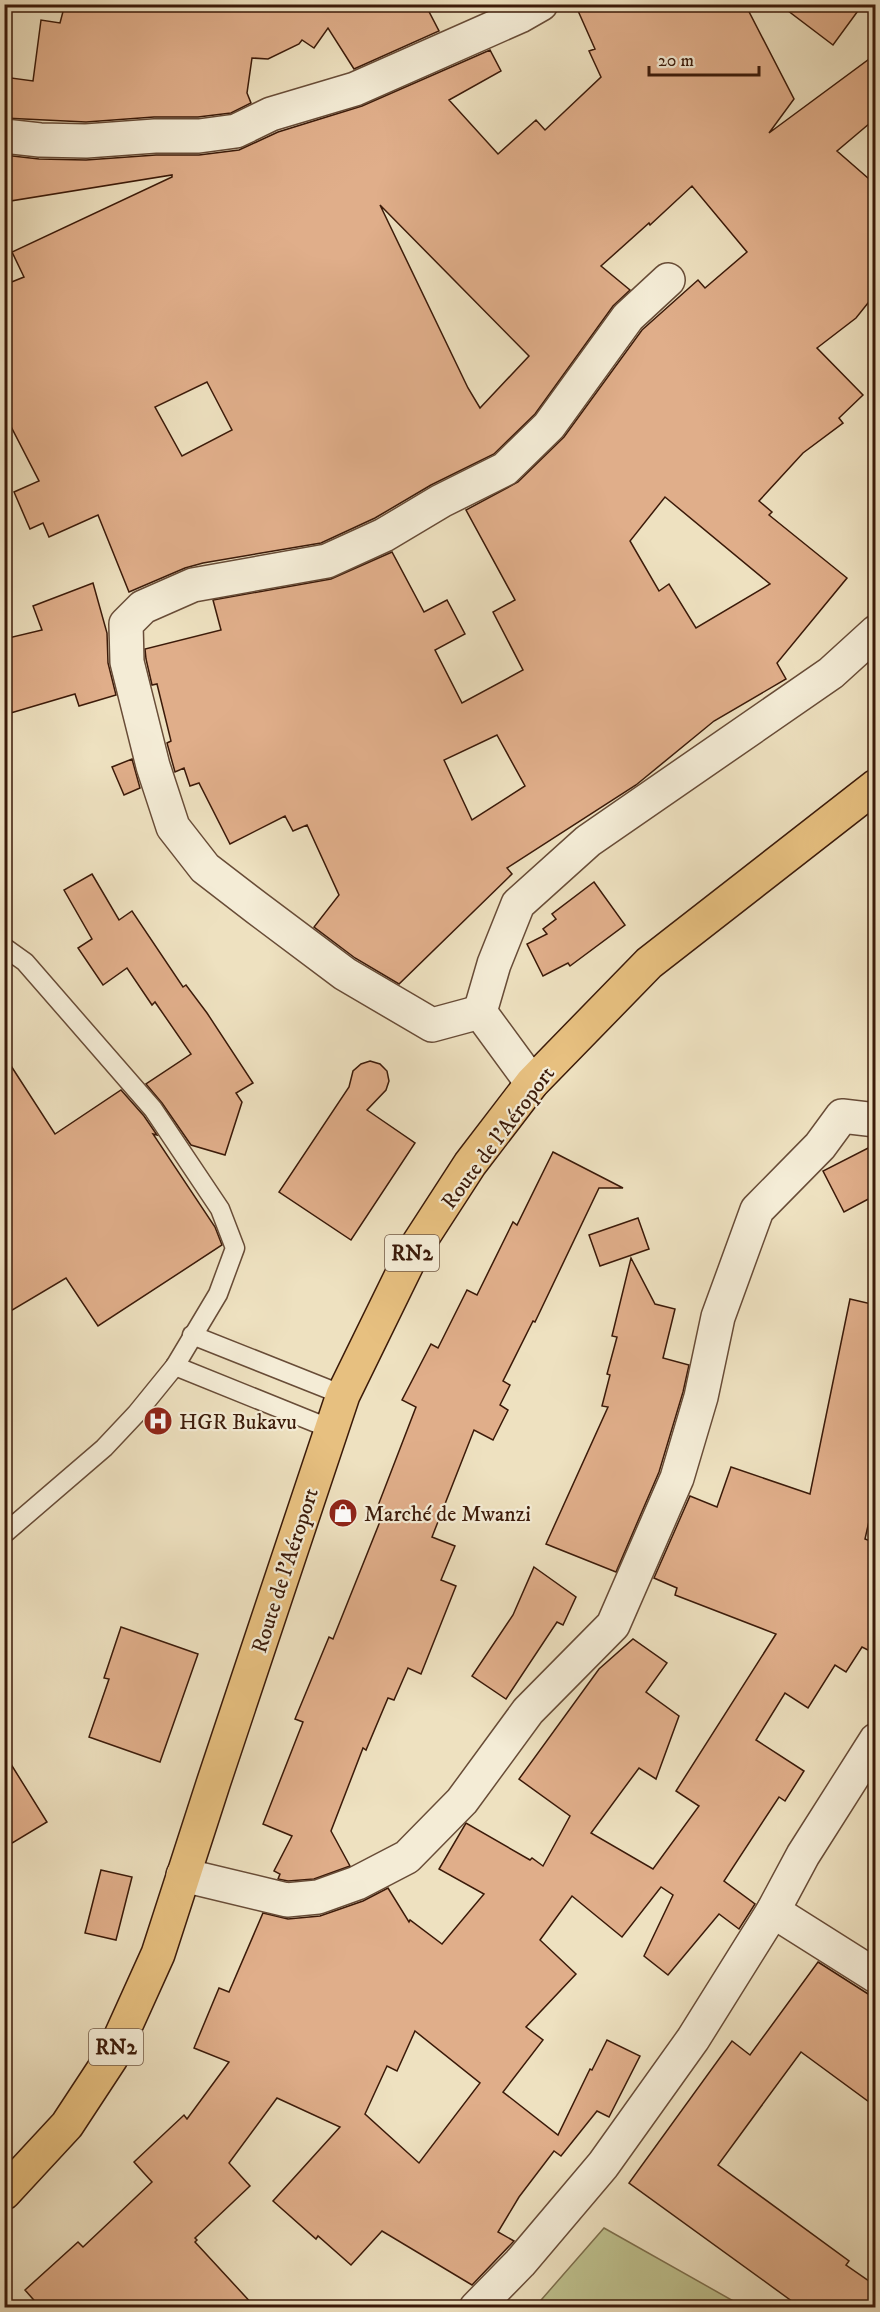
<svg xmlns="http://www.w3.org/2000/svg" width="880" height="2312" viewBox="0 0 880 2312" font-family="'IM FELL DW Pica',serif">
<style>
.green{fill:#bec18e;stroke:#7c6e4c;stroke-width:1.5}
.building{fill:#e0ae8a;stroke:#3b1a09;stroke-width:1.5;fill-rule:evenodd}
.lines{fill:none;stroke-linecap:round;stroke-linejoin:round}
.lane-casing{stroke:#684c37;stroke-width:21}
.street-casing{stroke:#684c37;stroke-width:36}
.highway-casing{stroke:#3b1a09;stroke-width:36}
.lane{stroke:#f4ecd6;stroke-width:18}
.street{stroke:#f4ecd6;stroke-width:33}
.highway{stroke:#e7c080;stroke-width:33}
.labels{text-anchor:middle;stroke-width:4.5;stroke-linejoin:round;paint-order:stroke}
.shield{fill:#f4ecd6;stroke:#725946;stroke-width:1.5}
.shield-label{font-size:21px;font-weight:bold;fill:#3b1a09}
.street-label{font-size:22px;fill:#3b1a09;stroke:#f4ecd6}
.poi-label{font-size:22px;fill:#3b1a09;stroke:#f4ecd6;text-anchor:start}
</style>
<rect width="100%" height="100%" fill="#eee1c0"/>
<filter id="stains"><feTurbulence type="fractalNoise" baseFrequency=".00333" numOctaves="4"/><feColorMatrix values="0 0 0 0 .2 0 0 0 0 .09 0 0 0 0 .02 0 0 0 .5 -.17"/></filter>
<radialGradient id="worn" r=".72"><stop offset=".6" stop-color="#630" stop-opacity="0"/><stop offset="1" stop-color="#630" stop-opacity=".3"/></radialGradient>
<path class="green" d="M604,2228l140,79h-209z"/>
<g class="building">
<path d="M65,4h360l14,27 -85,38 -26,-41 -14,20 -12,-8 -3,4 -31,15 -16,-1 -5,35 4,10 -20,10 -33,4h-44l-68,5 -82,-4v-41l29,4 8,-61 19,3z"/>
<path d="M575,4h170l49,95 -25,34 107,-79v64l-39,33 39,34v108l-20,25 -39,30 46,47 -24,23 4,5 -40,30 -44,48 13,11 -3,3 78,63 -70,85 9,16 -72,42 -78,64 -129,83 5,6 -113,110 -44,-26 -41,-31 25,-32 -32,-70 -14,6 -8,-15 -55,28 -31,-61 -9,3 -6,-18 -9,4 -8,-29 4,-2 -14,-57 -5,1 -6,-26 -1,-10 76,-19 -8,-30 118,-21 61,-27 32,60 23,-12 18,34 -30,16 27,53 61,-33 -30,-58 22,-12 -49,-90 52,-28 46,-45 78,-107 56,-50 7,8 42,-36 -55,-66 -42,39 -1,-2 -48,43 29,24 -17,16 -78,108 -41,40 -63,31 -56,33 -54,25 -118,20 -18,5 -56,24 -31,-77 -49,22 -6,-14 -13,6 -16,-37 25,-11 -35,-68v-128l20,-8 -12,-25 160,-75v-2l-168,27v-47l35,4 47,1 70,-5h43l40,-5 39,-18 84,-26 128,-56 11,21 -52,29 49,54 38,-34 9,10 56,-53 -12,-26 6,-2zM380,205l149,151 -49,52 -12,-20zM207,382l25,48 -50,26 -27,-49zM665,497l105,87 -74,44 -27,-44 -10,7 -29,-50zM497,735l28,51 -53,34 -28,-60z"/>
<path d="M779,4h84l-30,41z"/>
<path d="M93,583l14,50 1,30 8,32 -37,11 -4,-12 -71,21v-76l38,-9 -9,-24z"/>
<path d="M132,759l8,29 -16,7 -12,-28z"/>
<path d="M92,874l27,46 13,-9 51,76 3,-2 21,28 46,70 -17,10 6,9 -17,53 -34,-10 -29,-42 -16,-19 45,-30 -36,-52 -3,3 -25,-37 -24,17 -25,-37 14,-9 -28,-49z"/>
<path d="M594,882l31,43 -55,41 -2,-3 -25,13 -16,-32 20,-10 -4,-5 13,-10 -4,-5z"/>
<path d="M4,1055l51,79 66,-44 23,26 13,19 -4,-1 62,93 7,18 -124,81 -32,-48 -62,37z"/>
<path d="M370,1061l10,3 7,7 2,10 -3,9 -19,20 48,33 -64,97 -72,-48 70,-105 4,-16 8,-7z"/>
<path d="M876,1144v51l-32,17 -21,-41z"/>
<path d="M553,1152l70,36h-24l-64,134 -2,-1 -30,60 7,4 -10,20 8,5 -15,30 -19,-10 -42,107 23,9 -14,34 15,6 -35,88 -13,-6 -14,32 -6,-2 -22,52 -3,-2 -32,83 19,35 -36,13 -26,2 -10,-2 2,-5 -6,-3 18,-35 -29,-12 40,-102 -8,-3 34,-82 4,2 48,-120 -7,-3 42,-109 -14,-7 29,-56 7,4 29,-58 10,5 36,-73 4,3z"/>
<path d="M638,1218l11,31 -49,17 -11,-31z"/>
<path d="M631,1258l24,46 20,5 -12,49 26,7 -6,27 -24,80 -43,100 -70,-28 62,-137 -6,-1 8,-31 -3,-1 10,-37 -5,-1z"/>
<path d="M850,1299l26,6v185l-11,49 11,4v111l-14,-7 -16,25 -11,-7 -27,43 -23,-15 -29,47 48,31 -19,30 -6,-4 -55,84 31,23 -16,25 -20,-15 -51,61 -24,-19 29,-61 -12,-8 -39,50 -50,-41 -32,44 36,34 -50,53 17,13 -40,52 55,43 32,-66 2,1 15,-30 33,16 -31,61 -12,-6 -36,45 -7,-5 -35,46 -21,35 16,9 -42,44 -90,-54 -31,34 -33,-29 -2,3 -43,-38 67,-74 -63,-29 -48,65 21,23 -55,52 2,2 -2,2 60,65h-215l-15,-17 53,-48 5,5 69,-65 -18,-20 50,-47 3,4 42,-57 -35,-14 25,-60 10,4 34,-79 25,6 32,-3 43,-15 25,-13 21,34 1,-2 32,24 42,-50 -45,-25 27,-46 64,37 2,-2 11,8 27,-50 -51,-37 80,-110 34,-30 34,24 -21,29 33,24 -23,63 -17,-11 -48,65 62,36 46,-63 -23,-15 100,-157 -101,-39 2,-7 -23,-10 36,-82 27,11 14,-40 79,27zM415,2031l65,52 -61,80 -54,-49 22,-48 10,5z"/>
<path d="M534,1567l42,30 -13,28 -6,-3 -51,77 -34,-23 41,-61z"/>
<path d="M121,1627l77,27 -38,108 -71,-25 20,-58 -5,-1z"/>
<path d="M4,1753l43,69 -43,26z"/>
<path d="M101,1870l31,7 -16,63 -31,-7z"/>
<path d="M818,1962l58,37v108l-75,-55 -83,113 131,96 -3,4 30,21v21h-76l-171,-124 103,-142 18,14z"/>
</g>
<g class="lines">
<g class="lane-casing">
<g id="lane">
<path d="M4,947l21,15 128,147 67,100 15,39 -17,46 -43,72 -39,48 -32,34 -100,86"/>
<path d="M192,1335l151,60"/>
<path d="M175,1366l156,63"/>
</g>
</g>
<g class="street-casing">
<g id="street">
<path d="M4,136l36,4 46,1 69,-5h44l37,-5 35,-17 84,-25 165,-73 21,-12"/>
<path d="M480,1012l-48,13 -87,-51 -88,-66 -52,-40 -32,-41 -20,-61 -26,-104 -1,-38 17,-17 50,-22 134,-24 57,-26 57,-34 64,-32 44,-43 79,-109 40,-37"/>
<path d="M532,1083l-52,-71 14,-48 24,-60 70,-63 243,-168 45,-41"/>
<path d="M183,1875l104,25 31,-3 39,-14 50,-26 55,-56 66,-90 85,-86 64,-147 24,-81 17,-80 39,-107 63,-64 22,-30 34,4"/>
<path d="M773,1911l103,65"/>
<path d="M476,2308l44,-45 83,-98 90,-126 80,-128 30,-56 73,-115"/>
</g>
</g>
<g class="highway-casing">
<path id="highway" d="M4,2193l63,-68 44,-67 47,-104 56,-173 129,-386 70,-143 57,-88 62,-81 117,-120 227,-177"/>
</g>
<use href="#lane" class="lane"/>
<use href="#street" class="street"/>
<use href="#highway" class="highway"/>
</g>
<defs>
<g id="hospital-disc" transform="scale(1.5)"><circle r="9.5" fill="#8f2418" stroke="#f4ecd6"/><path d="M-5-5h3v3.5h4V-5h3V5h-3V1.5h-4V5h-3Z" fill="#fff"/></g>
<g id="shop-disc" transform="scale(1.5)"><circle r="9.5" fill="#8f2418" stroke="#f4ecd6"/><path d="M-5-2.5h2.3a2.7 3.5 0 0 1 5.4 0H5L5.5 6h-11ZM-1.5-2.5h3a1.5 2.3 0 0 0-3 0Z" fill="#fff"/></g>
</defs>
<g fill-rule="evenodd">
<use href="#hospital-disc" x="158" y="1421"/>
<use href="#shop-disc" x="343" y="1513"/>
</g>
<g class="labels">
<g class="shield">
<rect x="385" y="1235" width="54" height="36" rx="4.5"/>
<rect x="89" y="2029" width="54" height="36" rx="4.5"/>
</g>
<g class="shield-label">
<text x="412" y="1260">RN2</text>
<text x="116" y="2054">RN2</text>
</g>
<g class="street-label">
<text transform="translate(497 1137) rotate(-53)" y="8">Route de l'Aéroport</text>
<text transform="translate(284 1570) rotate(-72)" y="8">Route de l'Aéroport</text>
</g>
<g class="poi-label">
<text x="179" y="1429">HGR Bukavu</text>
<text x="364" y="1521">Marché de Mwanzi</text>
</g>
</g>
<rect width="880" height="2312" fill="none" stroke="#eee1c0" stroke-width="24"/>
<rect x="6" y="6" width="868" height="2300" fill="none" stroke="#3b1a09" stroke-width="3"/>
<rect x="12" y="12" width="856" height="2288" fill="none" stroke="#3b1a09" stroke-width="1.5"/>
<path d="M649 66v9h110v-9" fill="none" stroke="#3b1a09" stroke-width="3"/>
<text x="658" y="66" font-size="18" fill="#3b1a09" stroke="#f4ecd6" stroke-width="4.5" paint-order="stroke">20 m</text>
<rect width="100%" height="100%" filter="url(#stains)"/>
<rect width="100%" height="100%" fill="url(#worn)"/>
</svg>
